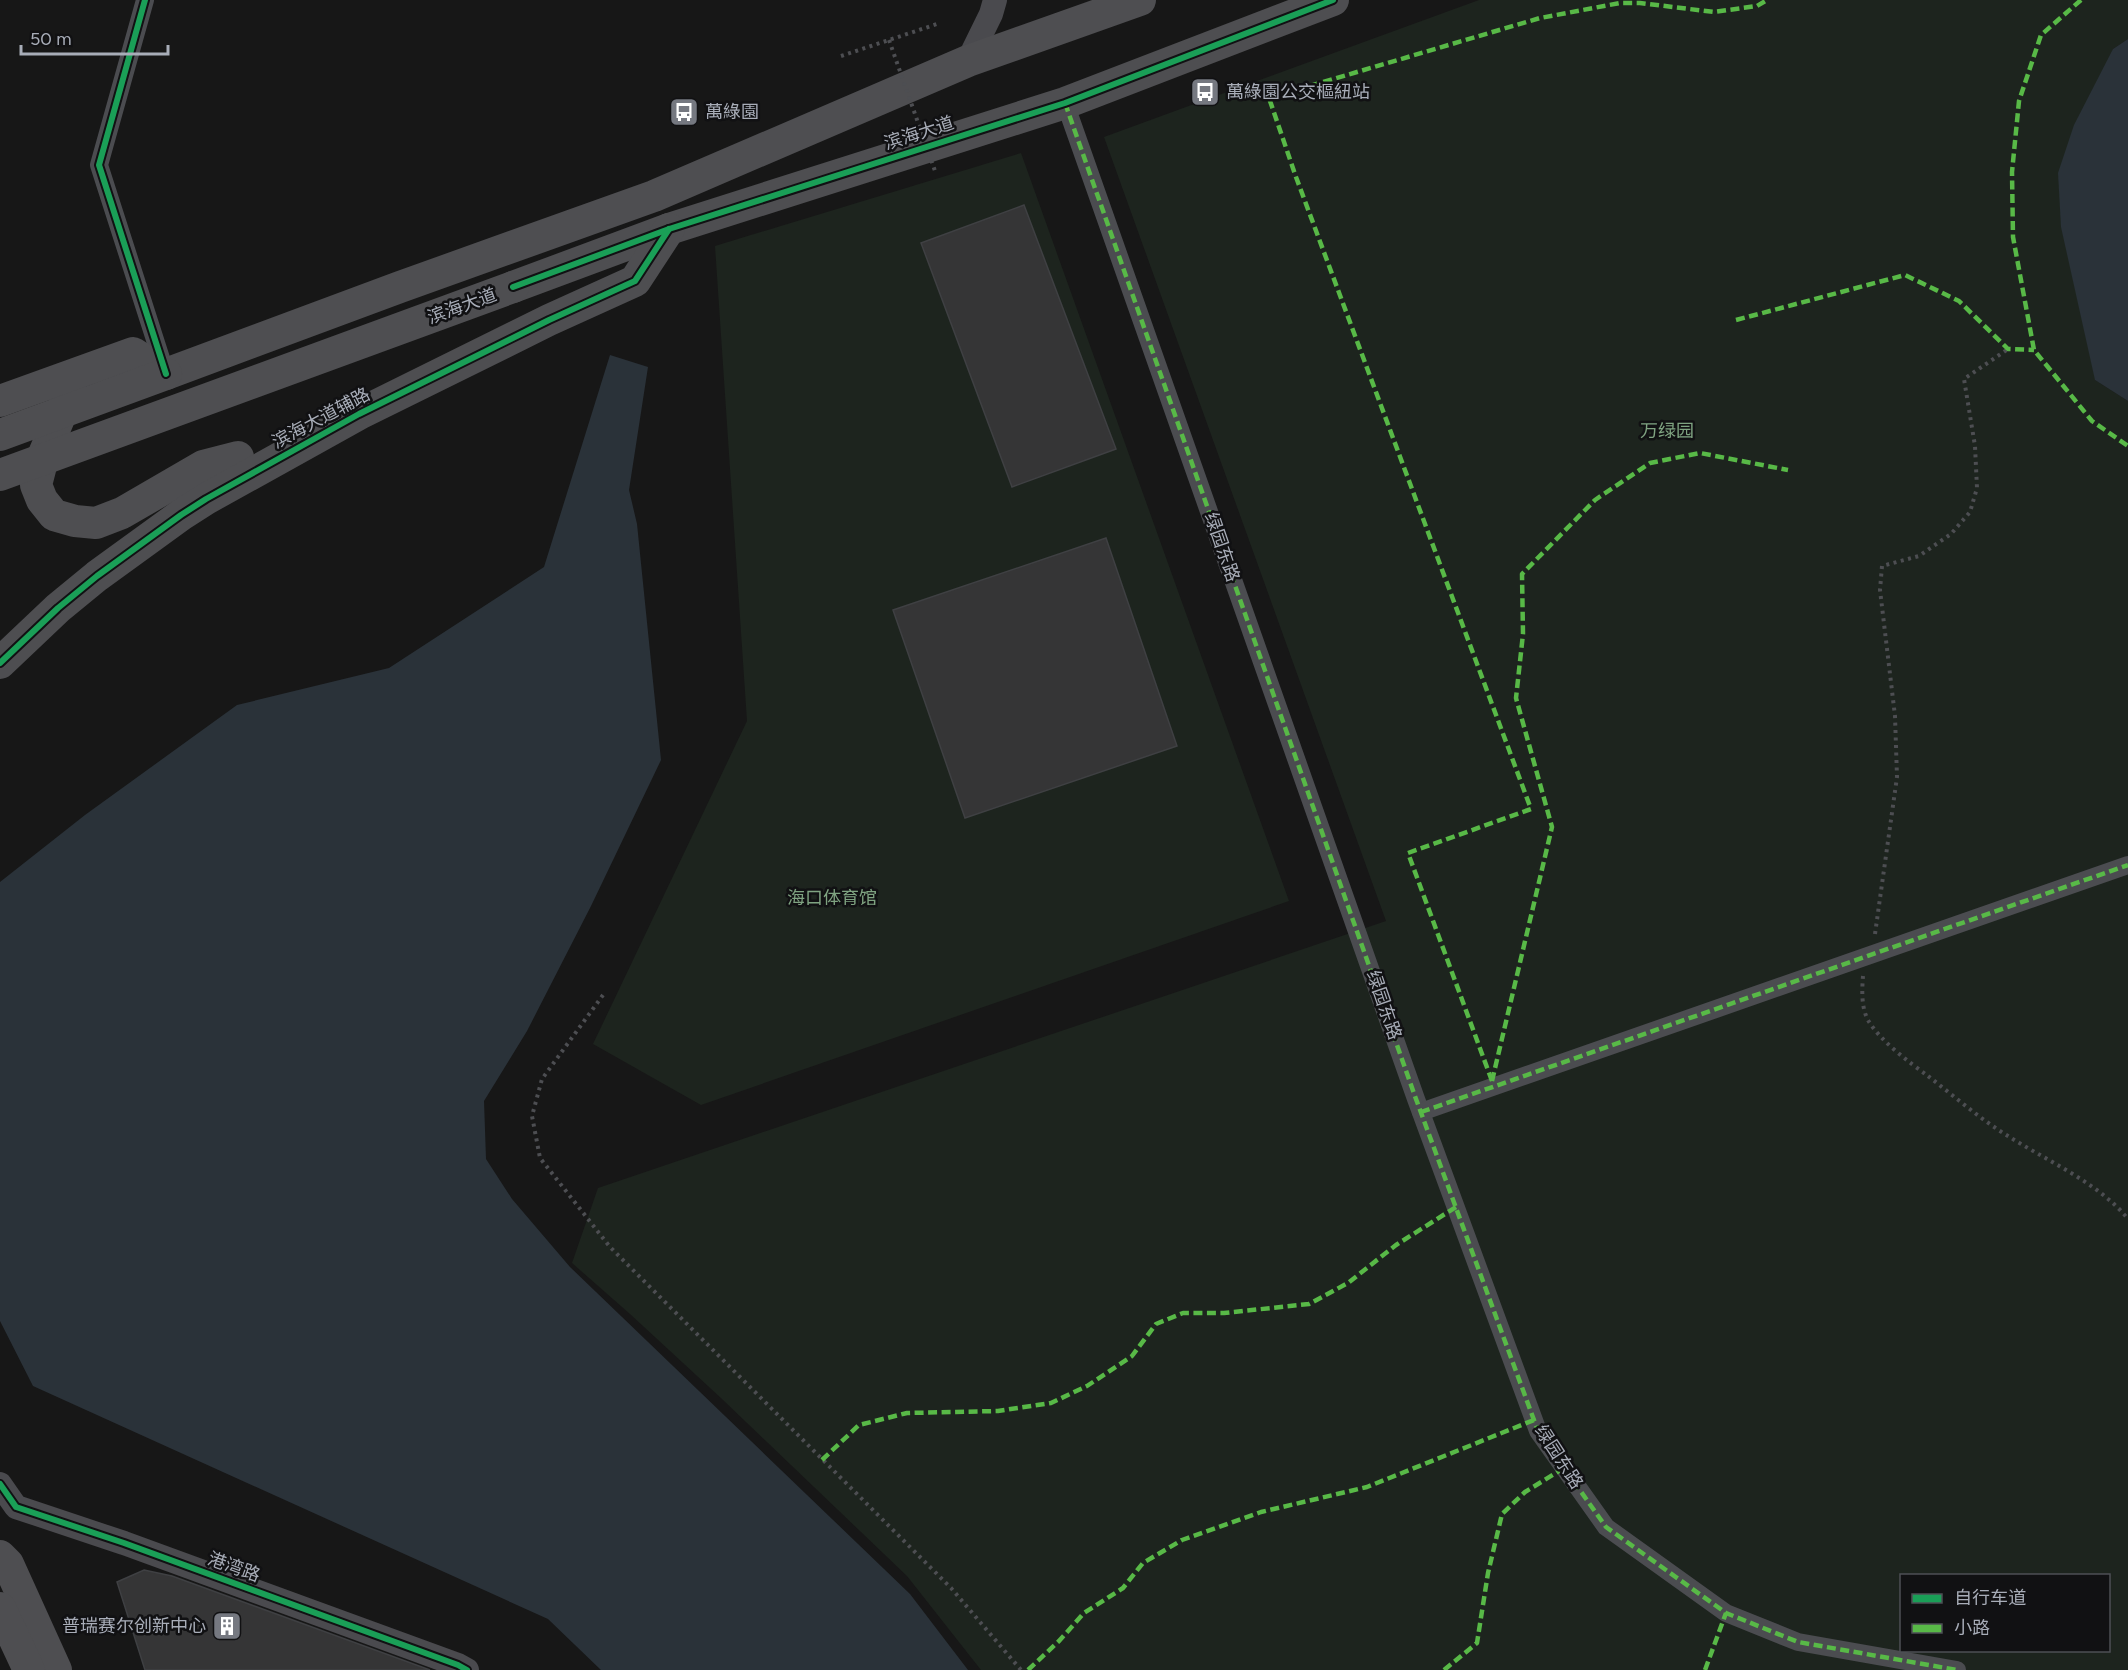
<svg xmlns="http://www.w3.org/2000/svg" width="2128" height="1670" viewBox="0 0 2128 1670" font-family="Figtree,'Noto Sans SC',sans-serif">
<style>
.green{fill:#1d241e;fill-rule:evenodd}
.water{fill:#2a3239}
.building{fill:#353536;stroke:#3f4043;stroke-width:1.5}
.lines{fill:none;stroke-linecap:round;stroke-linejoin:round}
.path{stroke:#4d4e52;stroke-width:4;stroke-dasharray:3 4.5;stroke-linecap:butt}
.street{stroke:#4b4c50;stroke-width:18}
.secondary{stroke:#4a4a4e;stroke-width:24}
.highway{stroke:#4e4e51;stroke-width:32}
.path-bridge{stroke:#4d4e52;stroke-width:4;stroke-dasharray:3 4.5;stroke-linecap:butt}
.highway-bridge{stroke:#4e4e51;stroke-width:32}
.quiet{stroke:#58b947;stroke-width:4.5;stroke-dasharray:9 4.5;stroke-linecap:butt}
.cycleway-casing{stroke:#111113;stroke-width:10}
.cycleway{stroke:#1a9f57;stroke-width:6}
.labels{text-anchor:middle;stroke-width:5;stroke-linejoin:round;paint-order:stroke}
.poi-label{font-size:18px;fill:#a8adb8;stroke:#111113;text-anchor:start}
.street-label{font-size:18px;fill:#a8adb8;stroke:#111113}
.park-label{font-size:18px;fill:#7fa381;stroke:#111113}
</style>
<rect width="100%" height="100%" fill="#171717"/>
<g class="green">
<path d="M1479,0h649v39l-15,10 -18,331 33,21v1269h-1147l-74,-94 -185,-177 -92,-85 -58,-51 26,-75 788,-267 -282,-784zM1902,1576h206v74h-206z"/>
<path d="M1021,153l268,748 -588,204 -108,-61 154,-323 -32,-475zM1024,205l92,244 -103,38 -92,-243zM1106,538l71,208 -212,71 -71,-207z"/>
</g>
<g class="water">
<path d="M2128,39v362l-33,-21 -34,-153 -3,-54 16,-48 39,-76z"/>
<path d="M610,355l38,12 -19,123 8,34 24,236 -70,146 -64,125 -43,70 2,58 26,40 58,68 340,327 58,76h-367l-53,-51 -515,-233 -33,-65v-439l85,-67 152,-110 152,-37 155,-101z"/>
</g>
<g class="building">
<path d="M1024,205l92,244 -104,38 -91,-244z"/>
<path d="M1106,538l71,208 -212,72 -72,-208z"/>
<path d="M144,1570l28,6 258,94h-285l-28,-88z"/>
</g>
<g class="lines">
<g class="path">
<path d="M841,56l96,-32"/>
<path d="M1875,934l22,-157 -2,-61 -15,-126 2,-24 37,-10 32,-22 19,-22 7,-24 -2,-42 -11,-67 44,-30"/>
<path d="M1863,976c-1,14 -2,31 5,44 12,21 41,42 60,56 26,20 52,43 80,60 39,25 91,47 120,83"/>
<path d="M603,995l-61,84 -10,37 8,42 70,89 341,341 70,82"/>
</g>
<g class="street">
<path d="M145,0l-46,165 67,209"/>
<path d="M1065,103l351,996 122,332 68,96 120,86 72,29 159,28"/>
<path d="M1421,1112l707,-247"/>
</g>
<g class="secondary">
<path d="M968,61l23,-47 4,-14"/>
<path d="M0,1484l16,23 108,36 334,122 9,5"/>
</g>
<g class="highway">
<path d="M513,287l156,-58 396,-126 268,-103"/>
<path d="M70,392l-26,62 -8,31 6,15 12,15 21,6 21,2 26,-10 81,-47 35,-9"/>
<path d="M0,401l133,-48 33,21 234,-87 254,-91 314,-135 172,-61"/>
<path d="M0,663l58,-55 39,-32 84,-61 25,-16 153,-85 190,-94 86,-39 34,-52"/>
<path d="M0,1556l8,8 48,106"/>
<path d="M0,1608l29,62"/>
</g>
<path class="path-bridge" d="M889,40l46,131"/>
<g class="highway-bridge">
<path d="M0,435l166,-61"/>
<path d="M0,475l513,-188"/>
</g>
<g class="quiet">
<path d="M2081,0l-40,35 -22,66 -7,71 1,65 21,113 58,71 36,25"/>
<path d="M1065,103l351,996 122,332 68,96 120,86 72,29 159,28"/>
<path d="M1736,320l169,-45 54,26 49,48 26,1"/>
<path d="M1492,1081l-84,-228 123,-44 -235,-632 -27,-79 271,-80 80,-15h20l74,9 43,-6 10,-6"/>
<path d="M1492,1081l60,-254 -36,-129 7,-64 -1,-60 73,-74 55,-37 50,-10 88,17"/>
<path d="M1421,1112l707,-247"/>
<path d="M822,1460l37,-35 48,-12 91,-2 53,-8 36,-17 45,-30 24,-32 27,-11h41l85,-9 39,-21 48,-38 60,-38"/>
<path d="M1028,1670l31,-29 25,-28 39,-25 20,-25 39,-23 79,-28 106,-25 167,-67"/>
<path d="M1444,1670l33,-27 11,-70 14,-59 23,-22 39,-24"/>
<path d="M1705,1670l21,-57"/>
</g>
<g class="cycleway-casing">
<g id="cycleway">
<path d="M145,0l-46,165 67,209"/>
<path d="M513,287l156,-58 396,-126 268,-103"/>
<path d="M0,663l58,-55 39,-32 84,-61 25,-16 153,-85 190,-94 86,-39 34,-52"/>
<path d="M0,1484l16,23 108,36 334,122 9,5"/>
</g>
</g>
<use href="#cycleway" class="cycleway"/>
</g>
<defs>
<g id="bus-square" transform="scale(1.5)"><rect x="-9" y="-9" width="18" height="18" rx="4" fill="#757880" stroke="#111113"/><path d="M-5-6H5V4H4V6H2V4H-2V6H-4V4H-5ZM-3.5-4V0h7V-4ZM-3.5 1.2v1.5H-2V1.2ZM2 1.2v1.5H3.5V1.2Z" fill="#fff"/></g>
<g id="building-square" transform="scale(1.5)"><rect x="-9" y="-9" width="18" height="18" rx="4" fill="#757880" stroke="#111113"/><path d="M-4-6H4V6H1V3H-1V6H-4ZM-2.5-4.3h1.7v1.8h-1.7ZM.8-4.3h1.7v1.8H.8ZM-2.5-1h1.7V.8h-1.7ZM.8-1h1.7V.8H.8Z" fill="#fff"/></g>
</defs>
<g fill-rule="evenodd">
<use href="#bus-square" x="1205" y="92"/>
<use href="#bus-square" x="684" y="112"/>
<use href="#building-square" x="227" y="1626"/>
</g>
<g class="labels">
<g class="poi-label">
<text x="1226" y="98">萬綠園公交樞紐站</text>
<text x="705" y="118">萬綠園</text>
<text x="206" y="1632" text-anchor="end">普瑞赛尔创新中心</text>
</g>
<g class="street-label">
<text transform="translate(919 133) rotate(-18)" y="6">滨海大道</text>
<text transform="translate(462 306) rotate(-20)" y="6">滨海大道</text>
<text transform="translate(321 418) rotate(-28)" y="6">滨海大道辅路</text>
<text transform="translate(1222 547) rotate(71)" y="6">绿园东路</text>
<text transform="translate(1384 1005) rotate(71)" y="6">绿园东路</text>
<text transform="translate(1559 1457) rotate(57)" y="6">绿园东路</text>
<text transform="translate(234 1567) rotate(20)" y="6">港湾路</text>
</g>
<g class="park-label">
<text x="1667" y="437">万绿园</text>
<text x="832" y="904">海口体育馆</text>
</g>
</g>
<rect x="1900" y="1574" width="210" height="78" fill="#111113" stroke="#4d4f55" stroke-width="1.5"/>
<rect x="1912" y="1594" width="30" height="9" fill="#1a9f57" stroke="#4d4f55" stroke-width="1.5"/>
<text x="1954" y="1604" font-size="18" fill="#a8adb8">自行车道</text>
<rect x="1912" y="1624" width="30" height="9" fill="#58b947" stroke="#4d4f55" stroke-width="1.5"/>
<text x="1954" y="1634" font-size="18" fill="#a8adb8">小路</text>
<path d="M21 45v9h147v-9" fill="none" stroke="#a8adb8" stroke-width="3"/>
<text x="30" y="45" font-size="18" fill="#a8adb8" stroke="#111113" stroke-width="4.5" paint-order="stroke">50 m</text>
</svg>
